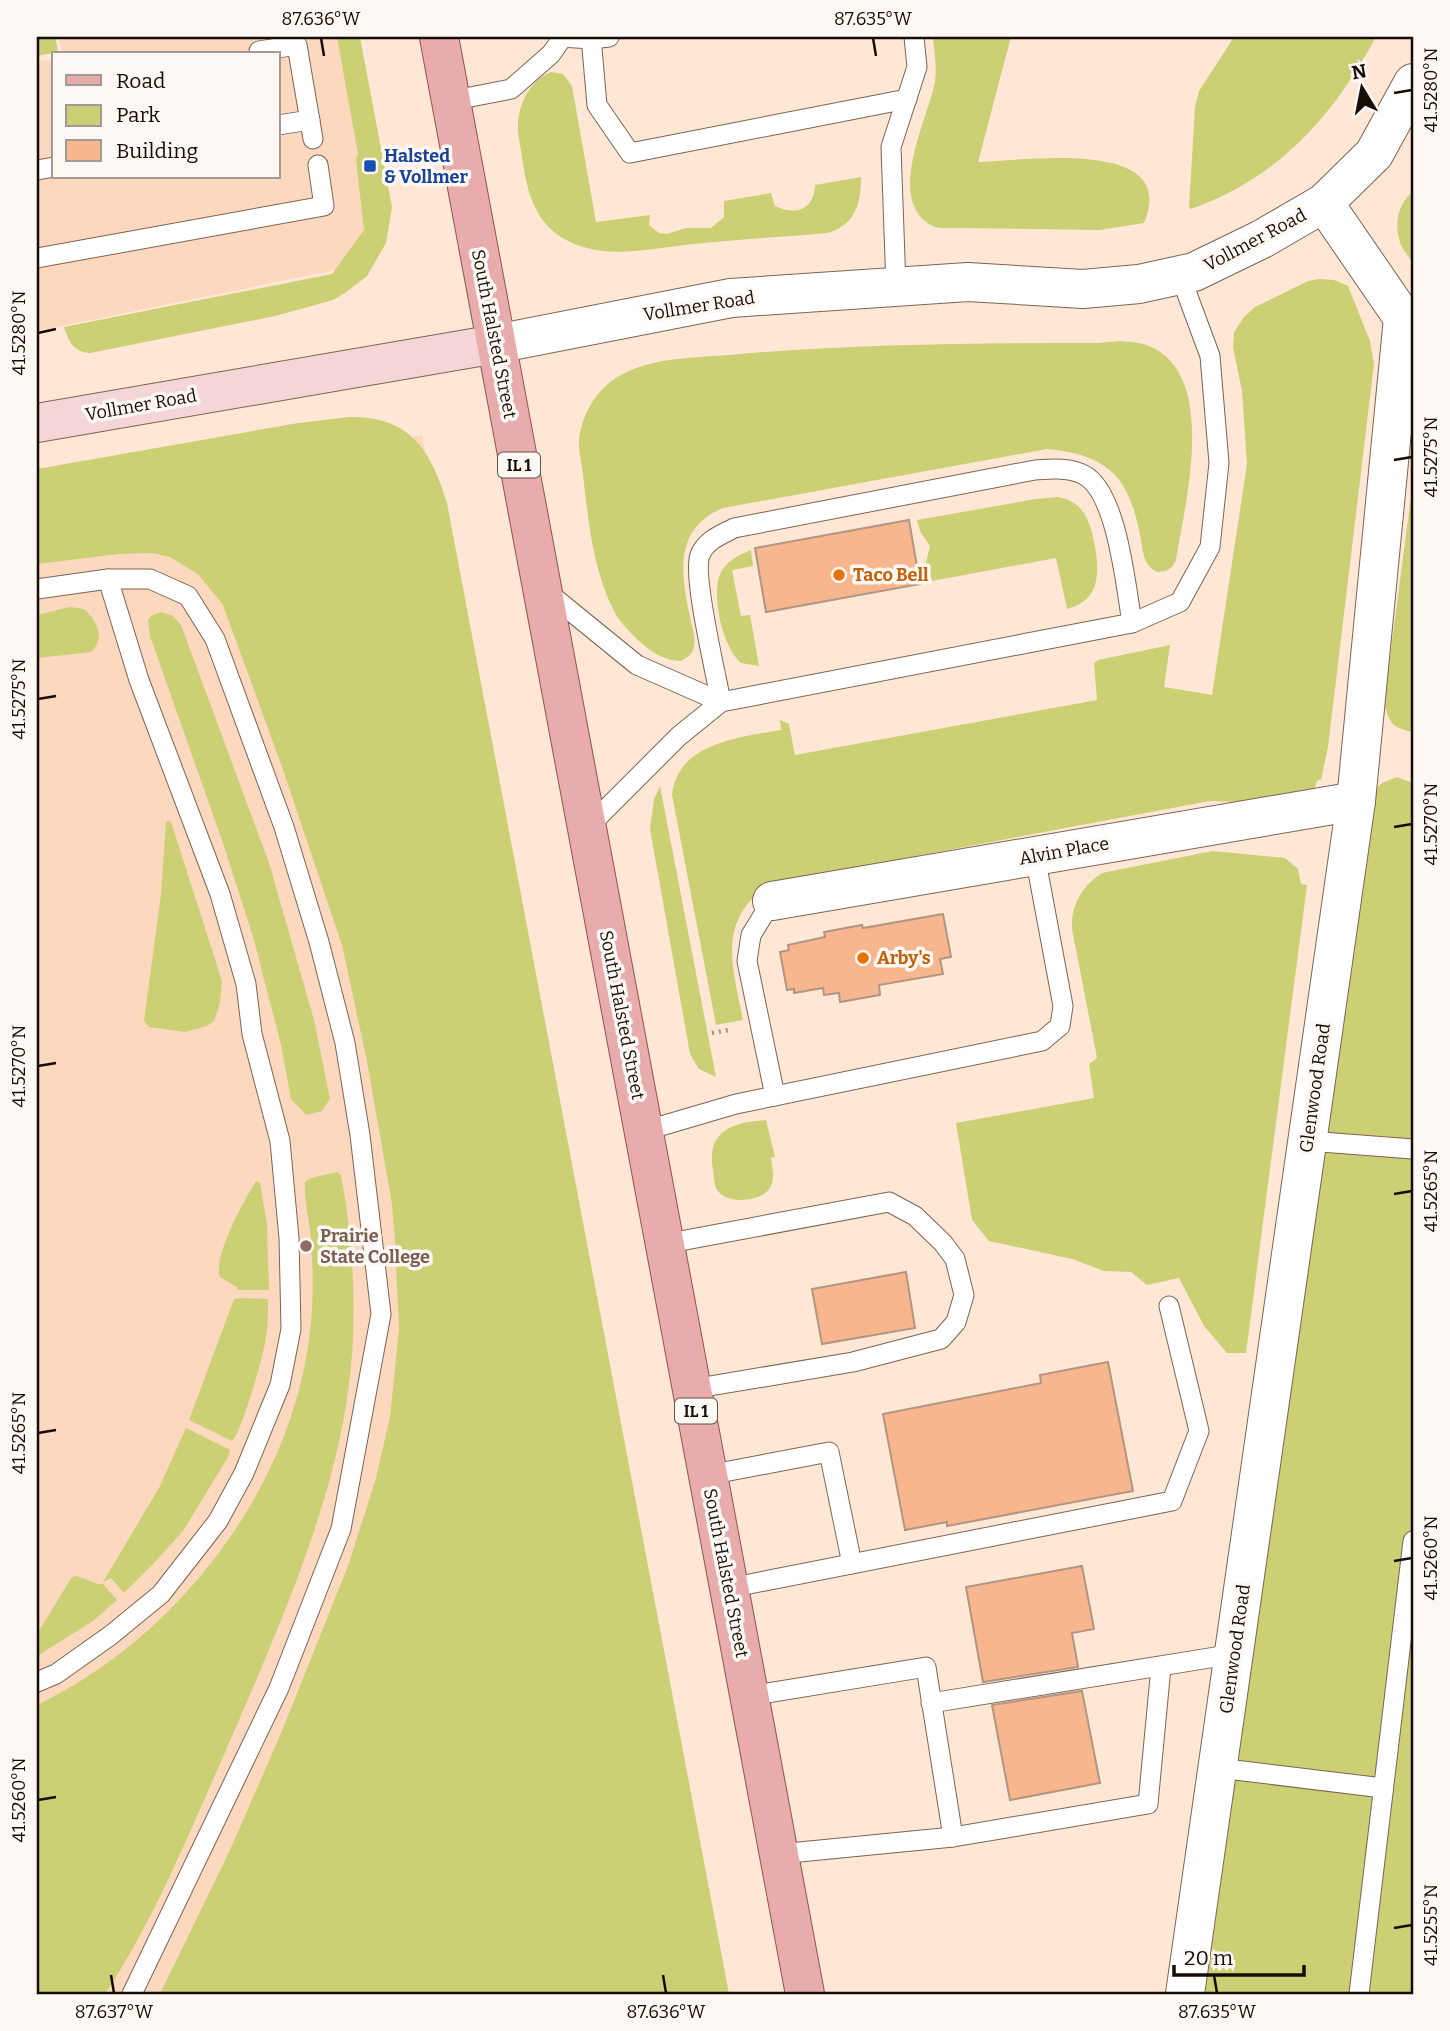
<svg xmlns="http://www.w3.org/2000/svg" width="1450" height="2031" viewBox="0 0 1450 2031" font-family="Bitter,serif">
<style>
.built{fill:#fcd8be}
.green{fill:#cad073}
.building{fill:#f8b68e;stroke:#b29583;stroke-width:2}
.lines{fill:none;stroke-linecap:round;stroke-linejoin:round}
.service-casing{stroke:#7d6452;stroke-width:21}
.minor-casing{stroke:#7d6452;stroke-width:40}
.tertiary-casing{stroke:#7d6452;stroke-width:40}
.secondary-casing{stroke:#7d6452;stroke-width:40}
.primary-casing{stroke:#95514f;stroke-width:40}
.path{stroke:#a49285;stroke-width:4.5;stroke-dasharray:2 5;stroke-linecap:butt}
.service{stroke:#fff;stroke-width:19}
.minor{stroke:#fff;stroke-width:38}
.tertiary{stroke:#fff;stroke-width:38}
.secondary{stroke:#f4d6d6;stroke-width:38}
.primary{stroke:#e8acad;stroke-width:38}
.ticks{fill:none;stroke:#160d06;stroke-width:2.5}
.transit-dot{fill:#1a4fb4;stroke:#fef8f4;stroke-width:2.5}
.food-dot{fill:#e8710a;stroke:#fef8f4;stroke-width:2.5}
.education-dot{fill:#8d6e63;stroke:#fef8f4;stroke-width:2.5}
.labels{text-anchor:middle;stroke-width:7;stroke-linejoin:round;paint-order:stroke}
.shield{fill:#fef8f4;stroke:#5c544d;stroke-width:2}
.shield-label{font-size:16px;font-weight:bold;fill:#160d06}
.transit-label{font-size:18px;font-weight:bold;fill:#164399;stroke:#fef8f4;text-anchor:start}
.street-label{font-size:18px;fill:#160d06;stroke:#fef8f4}
.food-label{font-size:18px;font-weight:bold;fill:#c56008;stroke:#fef8f4;text-anchor:start}
.education-label{font-size:18px;font-weight:bold;fill:#785e54;stroke:#fef8f4;text-anchor:start}
.neatline{fill:none;stroke:#160d06;stroke-width:2.5}
.ticks-label{font-size:18px;text-anchor:middle;fill:#160d06}
</style>
<rect width="100%" height="100%" fill="#ffe7d6"/>
<g class="built">
<path d="M59,37h293l31,160 -38,71 -308,63v-269l17,-3v118h224v-123h-216z"/>
<path d="M422,435l295,1559h-680v-1496z"/>
</g>
<g class="green">
<path d="M37,37h18l3,15 -21,4z"/>
<path d="M337,37h23l32,170 -6,36 -19,33 -22,17 -12,7 -25,7 -33,9 -185,37c-16,-1 -22,-12 -26,-26l268,-53 32,-44 -8,-71 2,-5z"/>
<path d="M933,37h78l-33,125c44,-1 203,-26 166,61l-44,7 -145,-2c-7,0 -16,1 -22,-2 -48,-24 -7,-103 1,-140 4,-15 0,-34 -1,-49z"/>
<path d="M1234,37h142c-44,80 -96,140 -185,172l-2,-2 6,-100 4,-16z"/>
<path d="M551,72l12,2 9,12 24,136 54,-7 -1,10 10,8 8,1 19,-6h25l13,-11v-16l47,-8 4,13c21,10 39,4 40,-21l46,-8c0,28 -6,47 -33,56 -45,4 -90,6 -134,11 -30,3 -62,10 -91,7 -17,-2 -36,-8 -49,-19 -28,-24 -29,-60 -35,-93 -5,-26 7,-57 32,-67z"/>
<path d="M1413,192v71c-3,-5 -7,-9 -10,-14 -10,-18 -7,-45 10,-57z"/>
<path d="M1319,279l15,1 14,6 22,55 4,23 -46,383 -7,33h-3l-7,15 -70,7 -31,-1 -438,82c-56,36 -40,81 -29,137l-27,5 -44,-230c5,-52 69,-58 109,-65l-1,-10 9,4 6,31 302,-55 -3,-37 4,-3 72,-15 -6,42 48,8 35,-231 -5,-73 -9,-44 1,-15 10,-15 11,-10 53,-26z"/>
<path d="M1120,341c13,1 26,2 37,9 59,35 28,154 19,210 -4,9 -9,12 -19,12 -13,-6 -14,-19 -16,-32 -11,-61 -30,-85 -94,-91l-324,59c-50,21 -42,66 -33,109 2,10 7,23 3,33 -2,5 -7,8 -12,11 -16,0 -30,-9 -42,-20 -9,-9 -20,-19 -26,-32 -20,-40 -25,-90 -30,-134 -1,-11 -5,-25 -4,-36 4,-27 18,-51 42,-64 34,-19 80,-17 119,-21 119,-10 238,-11 358,-11z"/>
<path d="M349,417c61,-1 82,33 98,86l282,1491h-569l70,-144 52,-119 66,-165 28,-88 14,-61 9,-88 -4,-87 -3,-38 -25,-143 -25,-116 -60,-178 -59,-162 -25,-31 -28,-17 -17,-4 -34,1 -82,10v-95l261,-46z"/>
<path d="M1413,482v250c-21,-4 -24,-9 -29,-30z"/>
<path d="M1058,497c27,5 32,25 37,49 5,29 4,55 -28,63l-11,-51 -135,25 9,-37 -9,-13 -4,-13 119,-21z"/>
<path d="M751,550l2,16 -21,4 9,46 9,-1 9,51 -18,-3c-18,-15 -30,-67 -21,-89 6,-13 19,-19 31,-24z"/>
<path d="M70,607l14,2c13,12 22,29 7,43l-54,6v-43z"/>
<path d="M161,612l12,4 8,9 88,238 45,157 16,79 -8,12 -16,4 -15,-16 -10,-54 -27,-105 -30,-94 -74,-210 -2,-16 3,-4z"/>
<path d="M1397,777l16,6v1211h-209l168,-1202 10,-9z"/>
<path d="M660,786l56,291 -17,-8 -9,-15 -40,-225 4,-30z"/>
<path d="M169,821l2,1 51,159 -2,22 -6,18 -7,5 -22,6 -36,-5 -5,-6 17,-127 5,-72z"/>
<path d="M1213,851l72,7 13,11 3,15 6,1 -61,468h-19l-23,-27 -25,-48 -32,7 -16,-13 -27,-1 -32,-12 -83,-18 -17,-21 -16,-97 138,-25 -5,-34 8,-6 -25,-129c-1,-24 10,-43 30,-56z"/>
<path d="M766,1120l9,37 -4,1c1,9 4,19 0,28 -7,16 -43,19 -53,5 -4,-5 -4,-15 -5,-21 -7,-39 19,-48 53,-50z"/>
<path d="M337,1172l4,3c13,70 17,147 7,217 -17,123 -76,251 -125,365 -36,81 -69,163 -118,237h-68v-289c140,-67 256,-217 273,-374 4,-33 3,-68 0,-101 -2,-16 -6,-32 -5,-48l6,-4z"/>
<path d="M256,1181l4,2 7,42 2,65h-31l-1,-3 -17,-10c-8,-19 25,-78 36,-96z"/>
<path d="M242,1298l26,1c0,15 0,30 -3,44 -3,17 -24,91 -33,98l-43,-21 45,-121z"/>
<path d="M186,1428l44,22 -2,7 -45,74 -29,32 -30,30 -13,-15 -8,4 56,-94z"/>
<path d="M77,1576l21,8h5l14,16 -24,21 -56,35v-22l35,-57z"/>
</g>
<g class="building">
<path d="M909,520l11,64 -154,28 -11,-64z"/>
<path d="M943,914l8,43 -11,2 3,15 -64,11 1,10 -40,7 -1,-9 -15,2 -1,-7 -29,5v-4l-7,1 -7,-38 9,-2 -1,-5 37,-8 -1,-5 38,-7 1,3z"/>
<path d="M906,1272l9,56 -93,16 -10,-55z"/>
<path d="M1108,1362l25,129 -186,35v-4l-42,8 -22,-116 158,-31 -1,-8z"/>
<path d="M1082,1566l12,63 -22,4 6,34 -95,15 -17,-95z"/>
<path d="M1082,1691l18,92 -90,17 -18,-95z"/>
</g>
<g class="lines">
<g class="service-casing">
<g id="service">
<path d="M560,37l32,2 17,-2"/>
<path d="M591,37l6,68 33,48 277,-54"/>
<path d="M259,51l38,-6 16,94"/>
<path d="M450,101l61,-12 40,-35 12,-17"/>
<path d="M278,125l32,-5"/>
<path d="M37,170l17,-3"/>
<path d="M37,258l287,-52 -6,-41"/>
<path d="M896,287l-5,-140 26,-80 -3,-30"/>
<path d="M37,589l71,-10h42l38,17 27,43 69,188 35,115 26,101 15,92 21,179 -40,215 -62,159 -147,306"/>
<path d="M546,591l91,74 84,37"/>
<path d="M721,702c-5,-28 -29,-127 -21,-147 6,-15 21,-20 34,-27l301,-58c15,-1 35,-3 49,5 33,17 42,112 48,148"/>
<path d="M587,828l92,-92 42,-34 411,-79 48,-21 30,-55 9,-84 -9,-107 -30,-81"/>
<path d="M772,901l-21,34 -4,26 28,135"/>
<path d="M644,1131l92,-27 306,-63 18,-15 3,-20 -28,-150"/>
<path d="M1308,1141l105,8"/>
<path d="M664,1244l225,-42 26,14 28,27 12,16 9,36 -8,27 -15,17 -88,23 -161,27"/>
<path d="M708,1475l121,-23 23,112"/>
<path d="M729,1588l443,-87 27,-70 -30,-125"/>
<path d="M37,1682l19,-8 55,-39 50,-41 57,-73 26,-48 36,-88 11,-56 -2,-91 -9,-97 -28,-107 -6,-50 -26,-90 -81,-214 -31,-101"/>
<path d="M749,1696l177,-29 27,170 -174,17"/>
<path d="M931,1703l303,-49"/>
<path d="M1218,1768l165,20"/>
<path d="M953,1837l195,-33 13,-137"/>
<path d="M1359,1994l54,-453"/>
</g>
</g>
<g class="minor-casing">
<g id="minor">
<path d="M772,901l584,-100"/>
<path d="M1185,1994l171,-1193 47,-483 -79,-115"/>
</g>
</g>
<g class="tertiary-casing">
<path id="tertiary" d="M496,344l235,-46 237,-16 115,7 56,-5 55,-12 68,-33 62,-36 50,-49 39,-71"/>
</g>
<g class="secondary-casing">
<path id="secondary" d="M37,423l459,-79"/>
</g>
<g class="primary-casing">
<path id="primary" d="M439,37l366,1957"/>
</g>
<path class="path" d="M712,1033l17,-3"/>
<use href="#service" class="service"/>
<use href="#minor" class="minor"/>
<use href="#tertiary" class="tertiary"/>
<use href="#secondary" class="secondary"/>
<use href="#primary" class="primary"/>
</g>
<path class="ticks" d="M321,38l3,18M873,38l3,18M1394,93l18,-3M38,333l18,-4M1394,460l18,-3M38,699l18,-3M1394,827l18,-3M38,1066l18,-3M1394,1194l18,-3M38,1433l18,-3M1394,1561l18,-3M38,1800l18,-3M1394,1928l18,-3M111,1975l3,18M663,1975l3,18M1214,1975l3,18"/>
<rect class="transit-dot" x="363" y="159" width="14" height="14" rx="3.5"/>
<g class="food-dot">
<circle cx="839" cy="575" r="7"/>
<circle cx="863" cy="958" r="7"/>
</g>
<circle class="education-dot" cx="306" cy="1246" r="7"/>
<g class="labels">
<g class="shield">
<rect x="498" y="452.5" width="42" height="25" rx="5"/>
<rect x="675" y="1398.5" width="42" height="25" rx="5"/>
</g>
<g class="shield-label">
<text x="519" y="471">IL 1</text>
<text x="696" y="1417">IL 1</text>
</g>
<g class="transit-label">
<text x="384" y="162">Halsted<tspan x="384" dy="21">&amp; Vollmer</tspan></text>
</g>
<g class="street-label">
<text transform="translate(1255 240) rotate(-28)" y="6">Vollmer Road</text>
<text transform="translate(699 306) rotate(-9)" y="6">Vollmer Road</text>
<text transform="translate(494 334) rotate(79)" y="6">South Halsted Street</text>
<text transform="translate(141 405) rotate(-10)" y="6">Vollmer Road</text>
<text transform="translate(1064 851) rotate(-10)" y="6">Alvin Place</text>
<text transform="translate(622 1015) rotate(79)" y="6">South Halsted Street</text>
<text transform="translate(1315 1088) rotate(-82)" y="6">Glenwood Road</text>
<text transform="translate(726 1573) rotate(79)" y="6">South Halsted Street</text>
<text transform="translate(1235 1649) rotate(-82)" y="6">Glenwood Road</text>
</g>
<g class="food-label">
<text x="853" y="581">Taco Bell</text>
<text x="877" y="964">Arby's</text>
</g>
<g class="education-label">
<text x="320" y="1242">Prairie<tspan x="320" dy="21">State College</tspan></text>
</g>
</g>
<rect width="1450" height="2031" fill="none" stroke="#fef8f4" stroke-width="77"/>
<rect x="52" y="52" width="228" height="126" fill="#fef8f4" stroke="#a19a95" stroke-width="2"/>
<rect x="66" y="75" width="35" height="10" fill="#e8acad" stroke="#a19a95" stroke-width="2"/>
<text x="116" y="88" font-size="21" fill="#160d06">Road</text>
<rect x="66" y="105" width="35" height="21" fill="#cad073" stroke="#a19a95" stroke-width="2"/>
<text x="116" y="122" font-size="21" fill="#160d06">Park</text>
<rect x="66" y="140" width="35" height="21" fill="#f8b68e" stroke="#a19a95" stroke-width="2"/>
<text x="116" y="158" font-size="21" fill="#160d06">Building</text>
<g transform="translate(1362 88) rotate(350)" stroke="#fef8f4" stroke-width="5" paint-order="stroke">
<path d="M0-5L12 26L0 18L-12 26Z" fill="#160d06"/>
<text y="-10" font-size="19" font-weight="bold" text-anchor="middle" fill="#160d06">N</text>
</g>
<path d="M1174 1965v10h130v-10" fill="none" stroke="#160d06" stroke-width="3.5"/>
<text x="1184" y="1965" font-size="21" fill="#160d06" stroke="#fef8f4" stroke-width="5" paint-order="stroke">20 m</text>
<rect x="38" y="38" width="1374" height="1955" class="neatline"/>
<g class="ticks-label">
<text x="321" y="25">87.636°W</text>
<text x="873" y="25">87.635°W</text>
<text transform="translate(1431 90) rotate(-90)" y="6">41.5280°N</text>
<text transform="translate(19 333) rotate(-90)" y="6">41.5280°N</text>
<text transform="translate(1431 457) rotate(-90)" y="6">41.5275°N</text>
<text transform="translate(19 699) rotate(-90)" y="6">41.5275°N</text>
<text transform="translate(1431 824) rotate(-90)" y="6">41.5270°N</text>
<text transform="translate(19 1066) rotate(-90)" y="6">41.5270°N</text>
<text transform="translate(1431 1191) rotate(-90)" y="6">41.5265°N</text>
<text transform="translate(19 1433) rotate(-90)" y="6">41.5265°N</text>
<text transform="translate(1431 1558) rotate(-90)" y="6">41.5260°N</text>
<text transform="translate(19 1800) rotate(-90)" y="6">41.5260°N</text>
<text transform="translate(1431 1925) rotate(-90)" y="6">41.5255°N</text>
<text x="114" y="2018">87.637°W</text>
<text x="666" y="2018">87.636°W</text>
<text x="1217" y="2018">87.635°W</text>
</g>
</svg>
